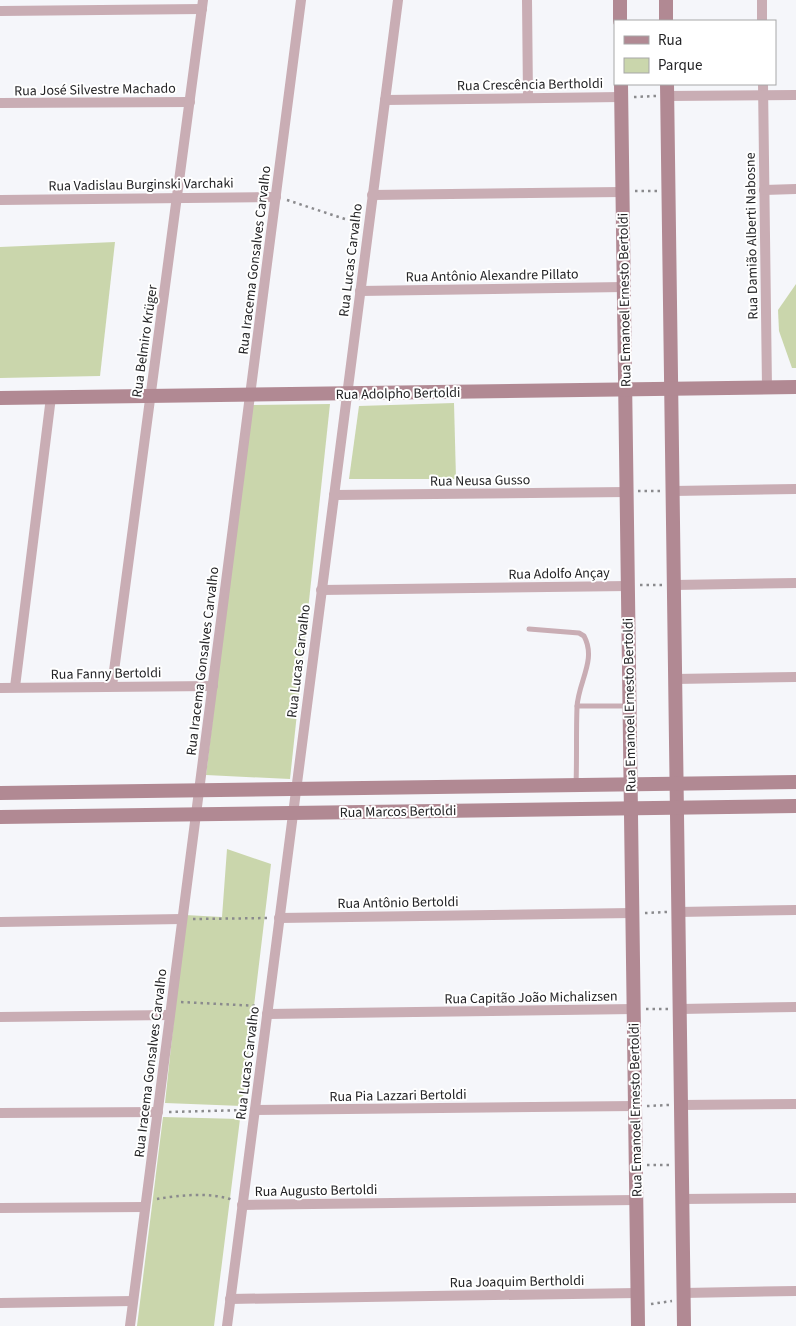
<svg xmlns="http://www.w3.org/2000/svg" width="796" height="1326" viewBox="0 0 796 1326" font-family="'Source Sans 3',sans-serif">
<style>
.green{fill:#cad6ac}
.lines{fill:none;stroke-linecap:round;stroke-linejoin:round}
.path{stroke:#8a8a8d;stroke-width:2.5;stroke-dasharray:2.5 4;stroke-linecap:butt}
.lane{stroke:#c9adb4;stroke-width:5}
.street{stroke:#c9adb4;stroke-width:10}
.secondary{stroke:#b18993;stroke-width:14}
.labels{text-anchor:middle;stroke-width:4;stroke-linejoin:round;paint-order:stroke}
.street-label{font-size:14px;fill:#232325;stroke:#fff}
</style>
<rect width="100%" height="100%" fill="#f5f6fa"/>
<g class="green">
<path d="M115,242l-15,134 -100,2v-131z"/>
<path d="M796,284v84h-4l-13,-37 -1,-21z"/>
<path d="M454,403l2,76h-107l10,-73z"/>
<path d="M330,404l-40,375 -84,-4 44,-370z"/>
<path d="M227,849l44,15 -29,242 -77,-3 20,-188 37,2z"/>
<path d="M163,1117l77,2 -26,207h-77z"/>
</g>
<g class="lines">
<g class="path">
<path d="M634,97l22,-1"/>
<path d="M635,191h22"/>
<path d="M287,200l73,24"/>
<path d="M638,491h22"/>
<path d="M640,585h22"/>
<path d="M645,913l22,-1"/>
<path d="M193,919l77,-1"/>
<path d="M181,1002l77,4"/>
<path d="M646,1009h22"/>
<path d="M647,1106l22,-1"/>
<path d="M169,1112l77,-2"/>
<path d="M647,1165h22"/>
<path d="M157,1199c23,-4 54,-7 76,1"/>
<path d="M651,1304l21,-3"/>
</g>
<g class="lane">
<path d="M529,629l50,4 5,3c13,24 -6,46 -7,71 -1,26 0,52 -1,78"/>
<path d="M577,706h52"/>
</g>
<g class="street">
<path d="M527,0l1,98"/>
<path d="M762,0v21"/>
<path d="M0,11l202,-2"/>
<path d="M763,84l4,304"/>
<path d="M667,96l129,-1"/>
<path d="M385,100l236,-3"/>
<path d="M0,103l190,-1"/>
<path d="M764,190l32,-1"/>
<path d="M372,195l250,-3"/>
<path d="M0,200l276,-3"/>
<path d="M360,291l264,-4"/>
<path d="M673,491l123,-2"/>
<path d="M334,495l293,-3"/>
<path d="M674,585l122,-2"/>
<path d="M321,590l307,-4"/>
<path d="M675,679l121,-2"/>
<path d="M112,686l91,-686"/>
<path d="M15,687l36,-290"/>
<path d="M0,688l213,-2"/>
<path d="M678,912l118,-2"/>
<path d="M279,918l353,-5"/>
<path d="M0,922l182,-3"/>
<path d="M680,1009l116,-2"/>
<path d="M267,1014l367,-5"/>
<path d="M0,1017l170,-2"/>
<path d="M681,1105l115,-1"/>
<path d="M255,1110l380,-4"/>
<path d="M0,1113l158,-1"/>
<path d="M682,1199l114,-1"/>
<path d="M242,1205l394,-5"/>
<path d="M0,1208l145,-1"/>
<path d="M683,1293l113,-2"/>
<path d="M230,1299l407,-6"/>
<path d="M0,1303l133,-2"/>
<path d="M130,1326l171,-1326"/>
<path d="M227,1326l171,-1326"/>
</g>
<g class="secondary">
<path d="M620,0v21"/>
<path d="M666,0v21"/>
<path d="M621,84l17,1242"/>
<path d="M667,84l17,1242"/>
<path d="M0,398l796,-11"/>
<path d="M0,793l796,-11"/>
<path d="M0,817l796,-11"/>
</g>
</g>
<g class="labels">
<g class="street-label">
<text transform="translate(530 84) rotate(-1)" y="5">Rua Crescência Bertholdi</text>
<text transform="translate(95 89) rotate(-1)" y="5">Rua José Silvestre Machado</text>
<text transform="translate(141 184) rotate(-1)" y="5">Rua Vadislau Burginski Varchaki</text>
<text transform="translate(751 236) rotate(-91)" y="5">Rua Damião Alberti Nabosne</text>
<text transform="translate(254 260) rotate(-83)" y="5">Rua Iracema Gonsalves Carvalho</text>
<text transform="translate(350 260) rotate(-83)" y="5">Rua Lucas Carvalho</text>
<text transform="translate(492 275) rotate(-1)" y="5">Rua Antônio Alexandre Pillato</text>
<text transform="translate(624 300) rotate(-91)" y="5">Rua Emanoel Ernesto Bertoldi</text>
<text transform="translate(144 341) rotate(-82)" y="5">Rua Belmiro Krüger</text>
<text transform="translate(398 393) rotate(-1)" y="5">Rua Adolpho Bertoldi</text>
<text transform="translate(480 480) rotate(-1)" y="5">Rua Neusa Gusso</text>
<text transform="translate(559 573) rotate(-1)" y="5">Rua Adolfo Ançay</text>
<text transform="translate(202 661) rotate(-83)" y="5">Rua Iracema Gonsalves Carvalho</text>
<text transform="translate(298 661) rotate(-83)" y="5">Rua Lucas Carvalho</text>
<text transform="translate(106 673) rotate(-1)" y="5">Rua Fanny Bertoldi</text>
<text transform="translate(629 705) rotate(-91)" y="5">Rua Emanoel Ernesto Bertoldi</text>
<text transform="translate(398 811) rotate(-1)" y="5">Rua Marcos Bertoldi</text>
<text transform="translate(398 902) rotate(-1)" y="5">Rua Antônio Bertoldi</text>
<text transform="translate(531 997) rotate(-1)" y="5">Rua Capitão João Michalizsen</text>
<text transform="translate(150 1063) rotate(-83)" y="5">Rua Iracema Gonsalves Carvalho</text>
<text transform="translate(247 1063) rotate(-83)" y="5">Rua Lucas Carvalho</text>
<text transform="translate(398 1095) rotate(-1)" y="5">Rua Pia Lazzari Bertoldi</text>
<text transform="translate(635 1110) rotate(-91)" y="5">Rua Emanoel Ernesto Bertoldi</text>
<text transform="translate(316 1190) rotate(-1)" y="5">Rua Augusto Bertoldi</text>
<text transform="translate(517 1281) rotate(-1)" y="5">Rua Joaquim Bertholdi</text>
</g>
</g>
<rect x="614" y="20" width="162" height="65" fill="#ffffff" stroke="#a7a7a8"/>
<rect x="624" y="36" width="25" height="8" fill="#b18993" stroke="#a7a7a8"/>
<text x="658" y="45" font-size="15" fill="#232325">Rua</text>
<rect x="624" y="58" width="25" height="15" fill="#cad6ac" stroke="#a7a7a8"/>
<text x="658" y="70" font-size="15" fill="#232325">Parque</text>
</svg>
